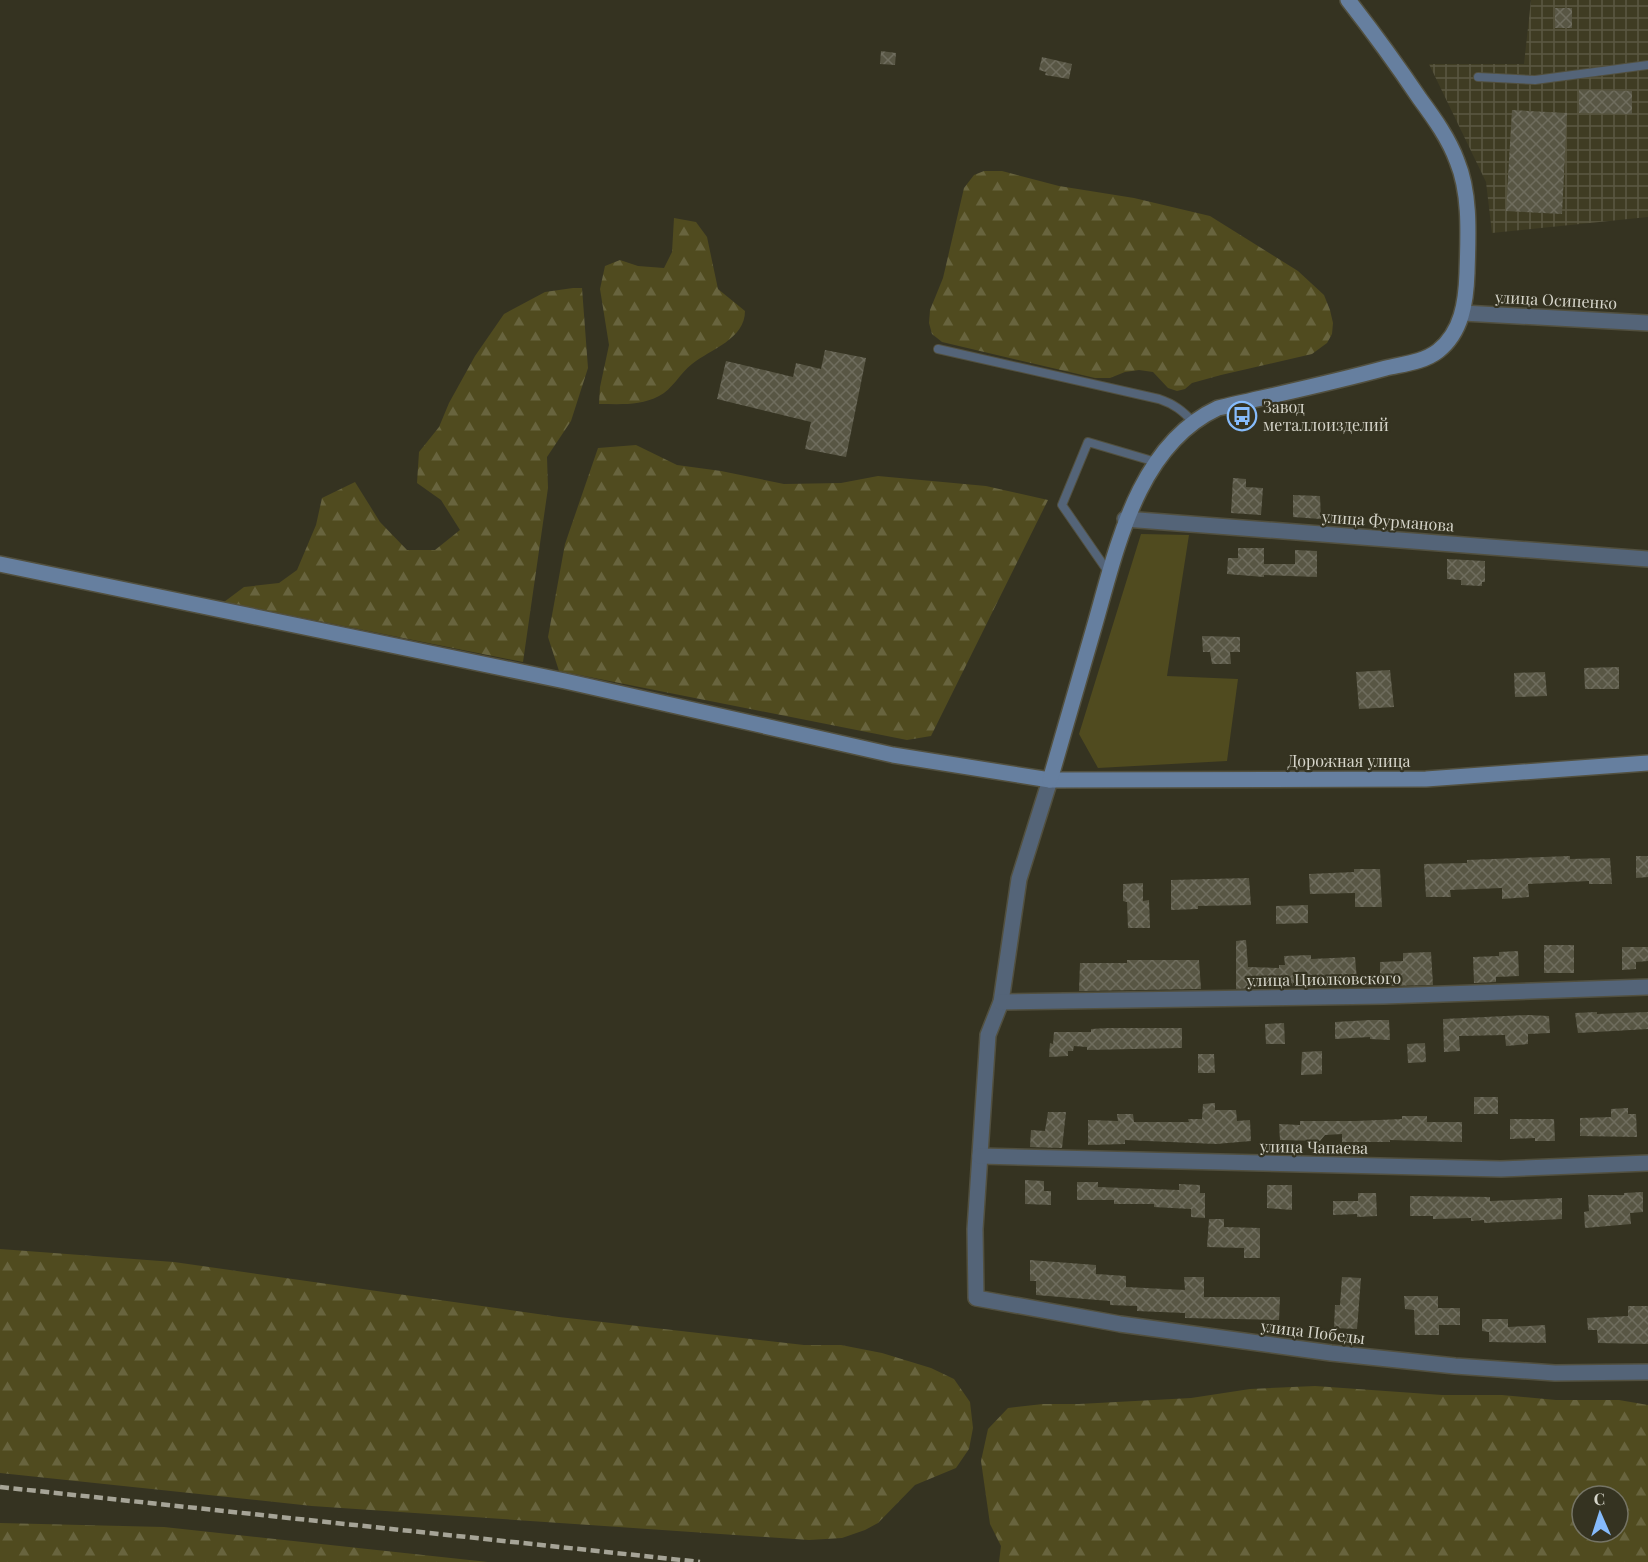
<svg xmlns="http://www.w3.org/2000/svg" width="1648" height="1562" viewBox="0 0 1648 1562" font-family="'Playfair Display',serif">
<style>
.industrial{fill:url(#industrial-grid)}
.grass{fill:#504b1f}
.forest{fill:url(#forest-firs);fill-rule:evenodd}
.building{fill:url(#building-cross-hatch)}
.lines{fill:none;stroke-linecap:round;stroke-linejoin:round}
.lane-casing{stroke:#52503f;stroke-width:10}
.street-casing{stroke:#52503f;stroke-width:18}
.secondary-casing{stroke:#52503f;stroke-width:18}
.lane{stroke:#546478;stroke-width:8}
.street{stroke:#546478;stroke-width:15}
.secondary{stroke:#667f9f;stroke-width:15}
.rail{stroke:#a6a497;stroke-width:4.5;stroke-dasharray:9 4.5;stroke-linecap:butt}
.labels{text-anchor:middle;stroke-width:4.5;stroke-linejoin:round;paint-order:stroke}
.street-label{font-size:16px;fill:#d6d5ca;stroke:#353321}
.poi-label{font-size:16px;fill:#d6d5ca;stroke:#353321;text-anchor:start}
</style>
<defs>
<pattern id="industrial-grid" width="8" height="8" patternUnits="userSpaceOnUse" patternTransform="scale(1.5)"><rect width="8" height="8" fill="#3f3c23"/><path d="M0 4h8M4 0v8" fill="none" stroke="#5a5742"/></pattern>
<pattern id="forest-firs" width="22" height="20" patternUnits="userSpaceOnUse" patternTransform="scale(1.5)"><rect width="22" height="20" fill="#504b1f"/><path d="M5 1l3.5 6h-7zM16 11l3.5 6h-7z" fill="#68643e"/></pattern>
<pattern id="building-cross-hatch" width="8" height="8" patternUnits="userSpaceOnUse" patternTransform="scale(1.5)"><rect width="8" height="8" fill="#585644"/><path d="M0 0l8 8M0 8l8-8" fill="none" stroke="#6f6d5e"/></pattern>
</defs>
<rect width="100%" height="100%" fill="#353321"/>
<path class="industrial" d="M1531,0h117v217l-156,16 -6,-51 -57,-118h95z"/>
<path class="grass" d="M1141,534l48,1 -22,141 71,3 -11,82 -129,7 -19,-34z"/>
<g class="forest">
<path d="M984,171h18l57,15 75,12 76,18 88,55 26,24 6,15 3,13 -1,11 -5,9 -15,11 -91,21 -29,8 -7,6 -8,2 -9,-3 -15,-16 -14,-2 -14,2 -15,6h-15l-153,-36 -10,-8 -3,-11 1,-13 13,-32 21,-90 10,-13z"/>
<path d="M674,218l22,4 11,15 11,52 27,22c0,28 -34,38 -53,53 -12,9 -20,26 -33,32 -19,10 -39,8 -60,8l1,-17 9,-42 -9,-56 5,-23 15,-6 18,6 26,2 8,-16z"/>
<path d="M573,288h9l6,80 -17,53 -24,36 1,31 -25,174 -299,-60 20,-15 35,-4 18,-13 19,-45 6,-27 33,-16 25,40 27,28h28l25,-20 -19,-30 -24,-17 2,-31 20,-25 10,-24 26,-47 29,-42 41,-22z"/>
<path d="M636,445l41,20 44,6 63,13 57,-1 37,-7 108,10 62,14 -117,236 -24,4 -348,-69 -11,-34 17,-93 33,-96z"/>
<path d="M0,1249l174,13 385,55 245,28h37l41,8 49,15 23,11 16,23 3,26 -4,21 -13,19 -41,17 -37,38 -13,7 -23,8 -33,2 -497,-34 -312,-33z"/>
<path d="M1315,1386l127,9h60l54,5h63l29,5v157h-649l2,-16 -11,-22 -9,-63 7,-32 20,-21 35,-4h36l112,-6 59,-9zM1582,1496h36v36h-36z"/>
<path d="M0,1523l164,4 324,35h-488z"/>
</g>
<g class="building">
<rect x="1555" y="8" width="17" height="20"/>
<path d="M881,51l15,2 -1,12 -15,-1z"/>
<path d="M1042,57l30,7 -3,15 -24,-4 1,-3 -7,-2z"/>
<path d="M1579,90l53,1v23l-53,-1z"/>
<path d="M1512,110l55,3 -5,101 -56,-3z"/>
<path d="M825,350l41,8 -20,99 -41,-8 6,-27 -94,-23 9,-38 67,16 3,-14 25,6z"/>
<path d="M1233,478l13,1v8l17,1 -2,27 -30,-2z"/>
<path d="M1293,495l27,1 1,23 -28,-2z"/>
<path d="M1238,548h26v16h31v-14l22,1v26l-53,-2v2l-37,-3 1,-16h10z"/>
<path d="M1447,559l38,2v21h-3v4l-21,-1v-5l-14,-1z"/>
<path d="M1202,636l38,1v15h-10l1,12h-19l-2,-12h-7z"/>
<path d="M1619,667v22h-34l-1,-21z"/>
<path d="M1390,670l4,37 -35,2 -3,-37z"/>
<path d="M1545,672l2,24 -32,1 -1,-24z"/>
<path d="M1570,856v3l40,-1 2,26h-23v-3l-61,3 1,13 -27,2v-11l-52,2 1,7h-25l-2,-33 43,-1v-3z"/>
<path d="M1636,856h12v21l-12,1z"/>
<path d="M1354,869h26l2,38h-27v-14l-45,1 -1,-20 45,-2z"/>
<path d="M1249,878l2,27 -53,1v3l-27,1v-30z"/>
<path d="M1143,883v18l6,-1 1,28h-22l-1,-26 -4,-1v-17z"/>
<path d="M1308,905v18l-32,1v-18z"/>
<path d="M1246,940l2,27 31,1v-3h6l-1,-9 27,-1v4l44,-2 2,23h-45v2l-19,1v3l-57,3v-48z"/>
<rect x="1544" y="945" width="30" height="28"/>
<path d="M1622,947h26v14l-12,1v7l-14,1z"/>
<path d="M1518,951l1,25 -23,1v5l-22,1 -1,-26 26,-1v-4z"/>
<path d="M1431,952l2,33 -49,1 -1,-7h-3v-17l23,-1v-8z"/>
<path d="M1127,960h72l2,29 -122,2 1,-28h47z"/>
<path d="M1597,1012v2l51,-2v17l-70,4 -3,-20z"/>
<path d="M1528,1015l21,1 1,17 -22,1v10l-22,2 -1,-11 -46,1 1,15 -16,1 -1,-33z"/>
<path d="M1370,1020h19l1,20 -20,-1v-2l-35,2v-17z"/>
<path d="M1284,1023l1,21h-19l-1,-20z"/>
<path d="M1108,1028h74v20l-95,2v-3l-13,-1 -1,5h-5v5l-19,1 1,-14 3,1 1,-12h37v-3z"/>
<path d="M1425,1043l1,19 -18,1 -1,-19z"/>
<path d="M1322,1051v23l-21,1 1,-23z"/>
<path d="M1198,1054h16l1,19h-17z"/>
<rect x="1474" y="1097" width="24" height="17"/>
<path d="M1215,1103v7h21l1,11 13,-1 1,21 -35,3 -91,-4v4l-37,1v-25l30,1 -1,-7h16l1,8h55l-1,-3h14l1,-15z"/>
<path d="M1628,1108v6h8l1,23 -57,-1v-18l31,-1v-8z"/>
<path d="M1048,1112h18l-4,36 -32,-1 1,-17 14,1z"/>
<path d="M1402,1116h25v6h35v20l-72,-2v2h-48v-8l-17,1 -5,6 -40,-1 -1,-16 21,1v-4h56l46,-2z"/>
<path d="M1510,1119h44l1,22h-20v-3l-25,1z"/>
<path d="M1025,1180l19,1v10h7v14l-26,-1z"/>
<path d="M1077,1182h21v5l81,3v-6l21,1v8h5v25l-14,-1v-8l-37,-2v-3h-40v-4h-37z"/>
<path d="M1267,1185h25v25l-25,-2z"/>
<path d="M1643,1192v20l-13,1 1,11 -46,4 -1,-16 5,-1 -1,-16h36v-2z"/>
<path d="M1358,1193h18l1,23 -20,1v-3l-24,1v-14h25z"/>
<path d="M1410,1196l80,1v4l72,-3v21l-78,4v-3l-13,1v-3l-38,1v-3h-23z"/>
<path d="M1209,1219h15v8l36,1v30h-16v-10l-37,-1z"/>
<path d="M1030,1260l66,5v9l30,2v11l59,3 -1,-13h20v20h76l-1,23 -94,-2v-5l-48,-2v-5l-27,-1v-4l-74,-6v-14h-6z"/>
<path d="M1342,1277l19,1 -4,51 -23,-1 1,-23h5z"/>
<path d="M1404,1296h34v12h22v17h-21v10h-24l-1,-25 -9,-1z"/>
<path d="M1628,1306h20v38l-50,-1 -1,-13h-9l-1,-12 41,-2z"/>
<path d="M1482,1319h26v8l37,-2 1,18 -57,-1v-10l-7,-1z"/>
</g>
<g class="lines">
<g class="lane-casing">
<g id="lane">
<path d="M1478,77l57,3 113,-15"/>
<path d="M938,349l221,50c15,5 24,12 34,23"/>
<path d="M1109,573l-47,-68 26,-63 68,20"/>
</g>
</g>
<g class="street-casing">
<g id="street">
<path d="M1463,313l185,10"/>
<path d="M1125,519l523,40"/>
<path d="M1050,780l-31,99 -18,123 -13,33 -13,194 1,69 144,26 211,29 124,13 100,7 93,-1"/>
<path d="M1001,1002l383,-6 264,-9"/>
<path d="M980,1156l521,13 147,-6"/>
</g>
</g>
<g class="secondary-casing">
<g id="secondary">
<path d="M0,564l565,117 328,74 157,25 376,-1 222,-16"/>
<path d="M1050,780c14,-50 29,-99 43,-149 23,-79 43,-185 125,-223 56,-13 113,-25 168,-40 17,-4 38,-6 52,-17 24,-19 28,-49 29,-78 1,-36 4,-78 -10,-112 -8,-22 -23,-43 -37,-62 -23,-34 -47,-67 -72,-99"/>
</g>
</g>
<use href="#lane" class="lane"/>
<use href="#street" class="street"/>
<use href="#secondary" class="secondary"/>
<path class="rail" d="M0,1487l700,75"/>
</g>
<defs>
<g id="bus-ring" transform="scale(1.5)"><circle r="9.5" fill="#353321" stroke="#86bbfb" stroke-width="1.5"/><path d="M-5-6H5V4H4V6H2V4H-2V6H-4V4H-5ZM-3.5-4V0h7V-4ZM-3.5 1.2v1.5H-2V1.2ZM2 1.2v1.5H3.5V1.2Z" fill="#86bbfb"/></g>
</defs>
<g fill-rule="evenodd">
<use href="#bus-ring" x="1242" y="416"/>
</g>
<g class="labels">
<g class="street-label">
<text transform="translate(1556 300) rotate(3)" y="6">улица Осипенко</text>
<text transform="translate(1388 521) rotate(4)" y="6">улица Фурманова</text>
<text x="1349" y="767">Дорожная улица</text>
<text transform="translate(1324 979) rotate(-1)" y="6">улица Циолковского</text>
<text transform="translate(1314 1147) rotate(1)" y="6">улица Чапаева</text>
<text transform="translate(1313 1332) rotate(7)" y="6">улица Победы</text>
</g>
<g class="poi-label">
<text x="1263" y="413">Завод<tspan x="1263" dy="18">металлоизделий</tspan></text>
</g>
</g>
<g transform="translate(1600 1514) rotate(357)"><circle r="28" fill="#353321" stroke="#757465" stroke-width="1.5"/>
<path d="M0-4.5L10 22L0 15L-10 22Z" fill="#86bbfb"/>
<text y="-9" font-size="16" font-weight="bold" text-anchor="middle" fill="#d6d5ca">С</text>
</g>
</svg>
